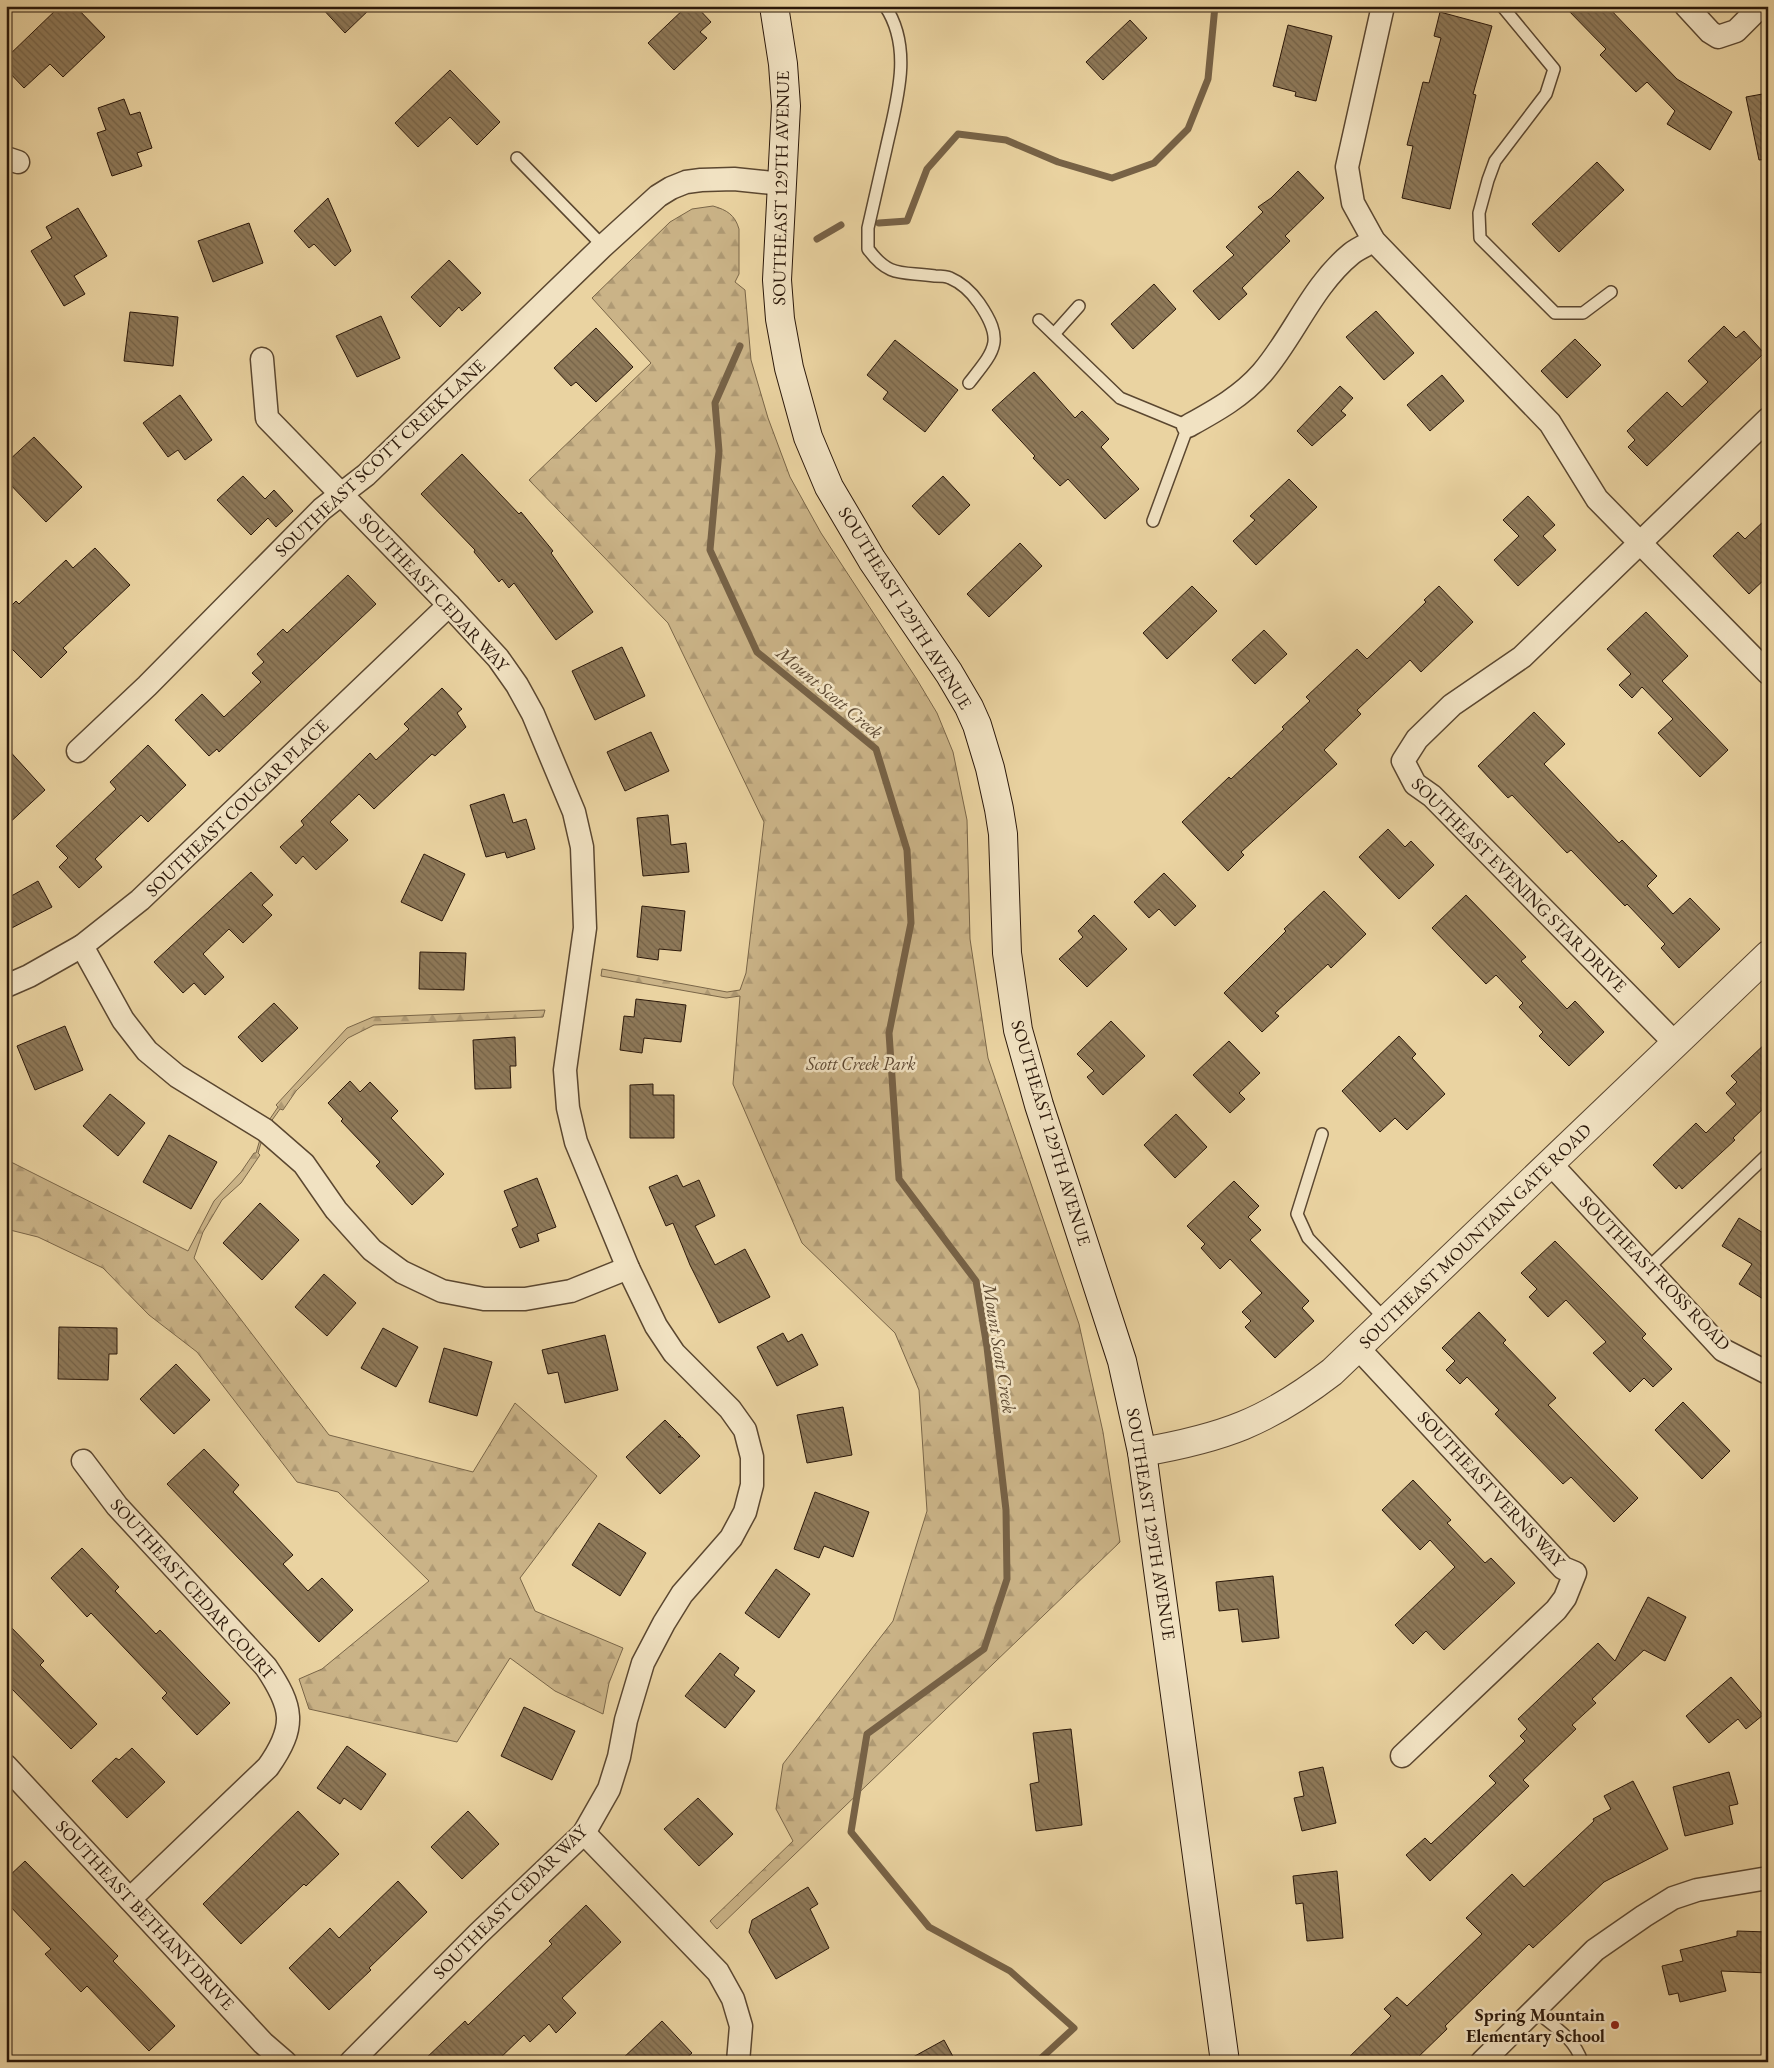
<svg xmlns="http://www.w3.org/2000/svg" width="1774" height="2068" viewBox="0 0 1774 2068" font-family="'EB Garamond',serif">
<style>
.forest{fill:url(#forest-firs);stroke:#7a6648}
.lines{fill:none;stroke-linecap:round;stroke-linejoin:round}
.stream{stroke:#776246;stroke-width:7}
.building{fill:url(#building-back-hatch);stroke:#2b180a}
.service-casing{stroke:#5b4730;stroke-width:14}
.minor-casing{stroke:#5b4730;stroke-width:25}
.tertiary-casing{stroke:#5b4730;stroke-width:30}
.secondary-casing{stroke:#2b180a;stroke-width:30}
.service{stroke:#f1e2c2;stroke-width:11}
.minor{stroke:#f1e2c2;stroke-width:22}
.tertiary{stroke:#f1e2c2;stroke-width:28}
.secondary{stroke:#f1e2c2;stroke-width:28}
.poi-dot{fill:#8f2418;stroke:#f1e2c2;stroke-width:2}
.labels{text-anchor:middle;stroke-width:5;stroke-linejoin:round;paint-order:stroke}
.street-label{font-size:18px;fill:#2b180a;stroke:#f1e2c2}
.park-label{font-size:18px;font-style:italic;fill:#5b4630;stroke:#f1e2c2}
.poi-label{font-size:18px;font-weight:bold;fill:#2b180a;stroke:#f1e2c2;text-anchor:end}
.water-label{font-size:19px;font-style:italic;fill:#5d4932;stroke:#f1e2c2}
</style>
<defs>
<pattern id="forest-firs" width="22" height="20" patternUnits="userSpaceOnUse" patternTransform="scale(1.25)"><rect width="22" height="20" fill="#cab387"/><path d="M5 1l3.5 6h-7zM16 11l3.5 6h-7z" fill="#ae9973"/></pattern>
<pattern id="building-back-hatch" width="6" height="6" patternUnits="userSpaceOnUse" patternTransform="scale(1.25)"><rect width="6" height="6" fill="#8e7959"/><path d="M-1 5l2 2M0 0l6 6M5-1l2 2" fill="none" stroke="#746248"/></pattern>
</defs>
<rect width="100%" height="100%" fill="#ead3a1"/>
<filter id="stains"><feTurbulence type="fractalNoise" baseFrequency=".004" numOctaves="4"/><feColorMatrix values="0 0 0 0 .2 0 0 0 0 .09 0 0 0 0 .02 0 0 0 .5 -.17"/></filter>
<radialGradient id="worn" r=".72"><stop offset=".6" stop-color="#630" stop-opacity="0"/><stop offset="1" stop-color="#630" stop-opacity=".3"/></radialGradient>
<g class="forest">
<path d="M713,206c14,4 22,9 26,23v45l-4,8 10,8 6,70 17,58 22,59 31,56 95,145 21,35 16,39 14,68 3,119 18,119 91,266 24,108 17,110 -403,387 -7,-8 83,-80 -17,-32 7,-45 110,-143 34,-110 -8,-121 -24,-57 -93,-90 -69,-159 7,-88 -14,2 -125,-22 1,-7 125,23 13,-2 6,-17 18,-151 -96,-199 -139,-143 122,-117 -59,-65 78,-76 22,-13z"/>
<path d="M545,1010l-2,7 -169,8 -26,13 -52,53 -13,19 -3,-1 -15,21 -7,23 2,2 -19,28 -19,17 -19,32 -9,26 135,177 144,37 42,-69 82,73 -77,102 15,33 88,37 -14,35 -6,31 -48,-23 -45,-33 -53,84 -148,-33 -10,-30 23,-10 107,-88 -91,-89 -41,-10 -100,-130 -48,-37 -46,-47 -65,-31 -32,-8v-65l3,-3 179,90 26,-50 27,-29 13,-19h2l7,-24 15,-22 -2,-2 71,-77 26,-11z"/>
</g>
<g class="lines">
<g class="stream">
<path d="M879,223l28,-2 20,-52 31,-35 48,6 52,22 54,16 42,-15 34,-34 20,-50 7,-73"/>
<path d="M817,239l24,-14"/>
<path d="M740,346l-25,57 4,48 -9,99 47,102 119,97 31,101 4,73 -22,110 10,146 77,102 11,66 19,163 1,69 -23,70 -117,85 -16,98 78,95 81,44 64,57 -37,34"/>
</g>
</g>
<g class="building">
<path d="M60,6h15l30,31 -42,40 -13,-13 -26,24 -18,-19v-11z"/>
<path d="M320,6h53l-28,27z"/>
<path d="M687,6h9l15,16 -11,10 7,6 -33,32 -26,-27z"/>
<path d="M1564,6h43l70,73 55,33 -22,38 -43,-26 8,-13 -28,-29 -11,10 -36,-37 6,-6z"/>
<path d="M1440,12l52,14 -19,68 3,1 -26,114 -48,-11 11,-52 -6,-1 16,-63 6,1 12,-45 -7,-2z"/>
<path d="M1130,20l17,18 -44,42 -17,-18z"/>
<path d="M1288,25l44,11 -16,65 -21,-5 1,-4 -23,-6z"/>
<path d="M450,70l50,52 -23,23 -27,-28 -32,30 -23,-24z"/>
<path d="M1768,93v66l-9,1 -13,-63z"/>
<path d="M124,99l6,16 10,-3 12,36 -15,5 5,13 -30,10 -15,-43 9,-3 -8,-22z"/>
<path d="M1597,162l27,28 -65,62 -27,-28z"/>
<path d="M1298,171l26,27 -39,38 5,5 -48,47 5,6 -28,26 -26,-29 41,-36 -8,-8 37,-35 -5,-5 13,-9z"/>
<path d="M328,198l23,53 -16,15 -21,-22 -5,4 -15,-17z"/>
<path d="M78,208l29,48 -33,20 11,18 -21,12 -33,-55 21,-13 -6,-11z"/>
<path d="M249,223l14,40 -50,19 -15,-41z"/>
<path d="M449,260l32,33 -19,18 -3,-4 -19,20 -29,-30z"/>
<path d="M1154,284l22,25 -43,40 -22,-25z"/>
<path d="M1376,311l38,42 -30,27 -38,-43z"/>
<path d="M130,312l48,5 -5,49 -49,-5z"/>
<path d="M381,316l19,42 -43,19 -21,-41z"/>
<path d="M1724,326l12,12 8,-7 20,22 -117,113 -19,-19 7,-7 -8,-9 40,-39 15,15 26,-25 -20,-21z"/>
<path d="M596,328l37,39 -37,35 -20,-20 -5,4 -17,-18z"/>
<path d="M1575,339l26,26 -34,33 -26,-27z"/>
<path d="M895,340l63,50 -33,42 -42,-33 5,-7 -21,-17z"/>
<path d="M1034,372l41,46 7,-7 27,28 -8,8 38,42 -34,30 -37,-40 -8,7 -27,-28 2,-2 -43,-46z"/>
<path d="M1442,375l22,26 -34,30 -23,-26z"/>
<path d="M1340,386l13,12 -12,13 5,4 -34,31 -15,-15z"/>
<path d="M180,395l32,45 -27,20 -7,-10 -10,7 -25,-34z"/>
<path d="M34,437l48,50 -36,35 -40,-42v-17z"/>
<path d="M462,454l57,60 2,-2 32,39 -2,2 42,59 -37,28 -42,-57 -5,5 -7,-9 -3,3 -25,-30 1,-2 -54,-56z"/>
<path d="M243,476l22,23 9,-9 19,21 -17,16 -8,-9 -17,17 -34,-35z"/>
<path d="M943,476l27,29 -31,30 -27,-29z"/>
<path d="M1289,479l28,28 -61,58 -23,-24 22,-21 -5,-4z"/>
<path d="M1528,496l27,29 -12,11 13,14 -38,36 -24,-26 25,-24 -16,-16z"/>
<path d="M1768,517v59l-19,18 -36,-38 25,-24 7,7z"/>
<path d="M1020,543l22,23 -53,51 -22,-23z"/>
<path d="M95,548l35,37 -67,63 4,4 -26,26 -35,-35v-32l10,-10 3,3 47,-44 7,8z"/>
<path d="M348,575l28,29 -157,148 -2,-3 -8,7 -34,-36 27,-26 22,23 37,-35 -9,-9 12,-11 -7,-8 26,-25 4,4z"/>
<path d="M1192,586l25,25 -50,48 -24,-26z"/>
<path d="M1439,586l34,36 -52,50 -11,-12 -53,50 4,4 -37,36 13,14 -96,88 3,3 -16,16 -46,-49 47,-45 2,2 53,-50 -2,-2 28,-26 -4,-4 51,-48 10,10 59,-57 -2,-2z"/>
<path d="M1646,612l42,44 -26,25 66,69 -28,27 -42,-44 15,-14 -31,-32 -10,11 -13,-13 12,-11 -24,-25z"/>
<path d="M1264,630l23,24 -32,30 -23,-24z"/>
<path d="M622,647l23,49 -50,24 -23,-49z"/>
<path d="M442,688l20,21 -5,4 9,14 -31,29 -3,-2 -58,55 -15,-15 -29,28 18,18 -32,30 -13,-14 -7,8 -16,-17 24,-22 -3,-4 69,-68 6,7 33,-31 -5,-5z"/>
<path d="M1534,712l31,32 -21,20 75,79 3,-3 35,36 -10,10 26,28 17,-16 30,31 -41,39 -18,-20 4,-4 -38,-40 -2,2 -54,-56 -4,3 -55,-58 -4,3 -30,-32z"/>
<path d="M651,732l18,39 -44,20 -18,-39z"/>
<path d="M148,745l38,40 -38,37 -7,-7 -46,44 7,8 -23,21 -20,-21 9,-9 -12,-12 60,-57 -6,-7z"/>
<path d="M6,747l39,43 -39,36z"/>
<path d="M504,794l9,29 13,-4 9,30 -28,9 -2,-6 -19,5 -16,-52z"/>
<path d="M668,815l3,30 15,-2 3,29 -46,4 -6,-58z"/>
<path d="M1388,829l17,18 6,-6 23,24 -35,34 -40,-42z"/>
<path d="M424,854l41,20 -23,47 -41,-19z"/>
<path d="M251,872l22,23 -11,10 10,10 -29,28 -14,-14 -26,25 21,23 -19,18 -11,-12 -11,10 -29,-31z"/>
<path d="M1164,873l32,33 -21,20 -16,-17 -10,9 -15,-16z"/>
<path d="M38,881l14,26 -46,24v-32z"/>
<path d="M1324,891l42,43 -35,34 -3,-4 -53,49 4,3 -17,16 -38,-39 62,-62 -2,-2z"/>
<path d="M1466,895l60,62 -5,4 46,48 8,-8 29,31 -35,34 -30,-30 4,-4 -24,-25 4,-4 -27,-28 -10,9 -54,-56z"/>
<path d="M642,906l43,5 -4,40 -22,-2 -1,11 -21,-3z"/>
<path d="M1094,915l33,34 -40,38 -28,-28 24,-22 -5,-6z"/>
<path d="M420,952l46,1 -2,37 -45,-1z"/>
<path d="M636,999l50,6 -5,37 -37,-4 -2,15 -22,-3 4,-34 10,1z"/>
<path d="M274,1003l24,25 -36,34 -24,-25z"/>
<path d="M1111,1021l34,35 -42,39 -16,-18 7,-6 -17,-17z"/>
<path d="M65,1026l18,44 -48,20 -18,-44z"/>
<path d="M1399,1036l17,18 -4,4 33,36 -38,36 -12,-12 -15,14 -38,-41z"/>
<path d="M515,1037l1,29h-6l1,22 -36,1 -2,-49z"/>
<path d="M1229,1041l31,32 -21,20 6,6 -15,14 -37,-38z"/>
<path d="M1768,1041v63l-35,34 2,2 -53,49 -3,-4 -3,4 -23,-24 43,-42 10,10 30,-29 -10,-11 11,-11 -6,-6z"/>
<path d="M350,1081l10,11 10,-10 28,29 -7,7 53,56 -32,31 -36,-39 4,-4 -39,-41 2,-2 -15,-16z"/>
<path d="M653,1084v11h21v43h-44v-53z"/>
<path d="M110,1094l35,29 -27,33 -35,-30z"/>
<path d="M1176,1114l31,33 -32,31 -31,-33z"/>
<path d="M169,1135l48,27 -26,47 -48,-27z"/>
<path d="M677,1175l6,12 16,-7 16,36 -20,10 20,39 30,-16 25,48 -51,26 -29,-58 -17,-42 -7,3 -17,-39z"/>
<path d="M537,1178l19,49 -19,7 2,7 -19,7 -8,-19 6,-3 -14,-35z"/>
<path d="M1234,1181l25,25 -11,11 13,13 -11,10 59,61 -7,7 12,13 -39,37 -30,-31 6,-6 -9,-9 20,-19 -32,-34 -10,10 -19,-21 4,-4 -18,-18z"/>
<path d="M260,1203l39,37 -37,40 -39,-37z"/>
<path d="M1739,1218l29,18v66l-29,-18 13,-20 -30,-18z"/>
<path d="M1555,1241l91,93 -4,4 30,31 -19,18 -9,-9 -14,14 -37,-39 13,-11 -40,-42 -18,17 -19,-20 8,-8 -16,-16z"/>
<path d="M324,1274l32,29 -29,33 -32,-29z"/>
<path d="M1479,1312l27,28 -3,3 53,55 -8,7 90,93 -24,24 -43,-45 -8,7 -68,-70 4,-4 -32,-33 -7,7 -14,-14 9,-9 -13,-13z"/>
<path d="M59,1327l58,1v26h-8l-1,26 -50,-1z"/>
<path d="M383,1328l35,19 -22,40 -35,-19z"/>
<path d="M783,1333l5,9 14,-8 16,31 -41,21 -20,-39z"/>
<path d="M605,1335l13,55 -53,13 -7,-31 -10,2 -6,-24z"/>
<path d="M444,1348l48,14 -15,54 -48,-14z"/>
<path d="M176,1364l34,36 -36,34 -34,-35z"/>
<path d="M1683,1402l47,49 -28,28 -47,-49z"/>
<path d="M843,1407l9,48 -45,8 -10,-48z"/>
<path d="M665,1420l16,16 -3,1h4l18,19 -40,38 -34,-37z"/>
<path d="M204,1449l35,36 -6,7 60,63 -10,9 25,27 14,-13 31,32 -34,32 -152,-158z"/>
<path d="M1413,1480l38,40 -4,3 38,40 6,-5 24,25 -71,67 -18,-19 -13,13 -18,-19 60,-58 -25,-27 -10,10 -38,-40z"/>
<path d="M815,1492l54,20 -16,45 -29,-11 -5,12 -25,-9z"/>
<path d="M599,1523l47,30 -26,43 -48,-31z"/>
<path d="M82,1548l37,39 -4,4 41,43 4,-4 70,73 -33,32 -35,-37 5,-5 -76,-80 -4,4 -36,-39z"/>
<path d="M776,1569l34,25 -31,44 -34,-25z"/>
<path d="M1273,1576l6,62 -37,4 -4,-33 -19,2 -3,-29z"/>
<path d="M1648,1597l38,20 -21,44 -21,-11 -52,49 4,4 -24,22 4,4 -53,51 6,6 -99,95 -24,-26 19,-17 6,6 65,-61 -7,-7 36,-35 -5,-5 7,-7 -9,-10 80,-76 17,18z"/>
<path d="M6,1622l38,39 -4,4 57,59 -26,25 -65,-66z"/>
<path d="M720,1653l19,15 -5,7 21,16 -30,37 -40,-32z"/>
<path d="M1731,1677l32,38 -17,14 -8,-10 -29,24 -23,-27z"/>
<path d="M524,1707l51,24 -23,49 -51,-24z"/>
<path d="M1071,1729l11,96 -46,6 -6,-47 9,-2 -6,-49z"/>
<path d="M347,1746l39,28 -25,36 -17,-12 -4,6 -23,-16z"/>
<path d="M132,1748l33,34 -38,36 -35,-37 24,-23 3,2z"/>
<path d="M1323,1767l13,56 -34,8 -8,-33 10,-2 -5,-24z"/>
<path d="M1729,1772l9,32 -9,2 4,18 -48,12 -12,-49z"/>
<path d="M1633,1781l35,68 -64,33 -71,66 -4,-4 -84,82 2,3 -34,33h-69l47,-46 -7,-7 13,-12 10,9 75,-72 -16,-16 46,-44 12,13 70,-66 -1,-2 18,-10 -7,-13z"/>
<path d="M698,1798l35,36 -34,32 -35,-37z"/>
<path d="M298,1811l41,43 -33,32 -2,-2 -63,60 -38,-40z"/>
<path d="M468,1811l31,33 -37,35 -31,-32z"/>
<path d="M25,1861l93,95 -5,5 62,65 -26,25 -62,-65 -6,6 -36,-38 6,-5 -45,-47v-23z"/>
<path d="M1337,1871l6,67 -36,3 -4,-38 -7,1 -3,-28z"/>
<path d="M398,1881l29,31 -58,56 2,2 -42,40 -40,-42 41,-40 9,10z"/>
<path d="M808,1887l10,17 -8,5 19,39 -53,31 -27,-47 3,-12z"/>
<path d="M586,1905l35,37 -59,56 14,15 -20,20 -7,-9 -19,18 -6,-7 -28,27h-74l43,-41 3,4 84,-81 -3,-3z"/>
<path d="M1737,1931l31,1v41l-47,-2 5,20 -46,11 -2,-9 -9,2 -7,-29 21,-5 -3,-11 57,-14z"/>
<path d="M662,2021l30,32 -10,9h-63z"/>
<path d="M944,2040l12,22h-52z"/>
</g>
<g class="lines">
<g class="service-casing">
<g id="service">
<path d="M885,6c29,43 11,97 1,143 -6,26 -12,53 -18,79v21c22,30 35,22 67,27 5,0 11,0 15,2 12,5 22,15 29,25 26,38 16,47 -10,80"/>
<path d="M1502,6l52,63 -8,25 -51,67 -7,19 -9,33 1,25 75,75h28l28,-21"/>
<path d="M517,158l86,88"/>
<path d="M1039,320l81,78 68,28 -35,95"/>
<path d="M1054,334l25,-28"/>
<path d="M1322,1134l-25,80 11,24 79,83"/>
<path d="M1648,1268l120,-114"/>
<path d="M1534,2010c19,16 41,28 48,52"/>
</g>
</g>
<g class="minor-casing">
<g id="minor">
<path d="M1383,6l-36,161 6,36 21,38 176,182 47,76 171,174"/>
<path d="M1686,6l24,26 8,5 18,-6 25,-25"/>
<path d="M6,158l12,4"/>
<path d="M262,359l5,59 182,187 49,53 19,27 16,29 41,98 8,35 3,81 -20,142 3,38 8,34 52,126 28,58 18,27 56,56 15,21 7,27v28l-7,27 -14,26 -49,56 -18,29 -21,40 -17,57 -7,37 -10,32 -25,44 -106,101 -127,128"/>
<path d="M1188,426c27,-15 53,-29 74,-53 32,-37 50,-87 89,-119 6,-5 15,-9 23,-13"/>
<path d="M78,751l69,-65 175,-177 44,-34 237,-229 55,-50 13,-8 15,-6 15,-2 33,-1 48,5"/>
<path d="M82,946l41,74 24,31 30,25 88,54 39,34 32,46 36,40 30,22 40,19 42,8h41l46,-8 57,-23"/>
<path d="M6,986l23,-10 53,-30 58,-46 309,-295"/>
<path d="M1675,1043l-243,-247 -17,-12 -12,-23 14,-22 35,-34 70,-48 246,-238"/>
<path d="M1550,1163l173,187 45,23"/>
<path d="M1358,1348l205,220 12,5 -10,25 -9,12 -154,146"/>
<path d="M83,1461l34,45 149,161c27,40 31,59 2,100l-138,132"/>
<path d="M6,1766l257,277 22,19"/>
<path d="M584,1833l134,139 15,27 8,27 -3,36"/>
<path d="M1482,2062l113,-112 49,-34 29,-18 24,-8 71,-12"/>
</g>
</g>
<g class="tertiary-casing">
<path id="tertiary" d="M1142,1452c81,-14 125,-30 190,-80l436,-417"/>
</g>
<g class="secondary-casing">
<path id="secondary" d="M774,6l9,58 3,42 -9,174 3,39 9,49 19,69 21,50 43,73 77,113 20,34 8,18 13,43 9,41 4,25 4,119 11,77 21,75 83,256 20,91 83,610"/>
</g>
<use href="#service" class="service"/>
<use href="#minor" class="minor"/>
<use href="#tertiary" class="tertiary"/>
<use href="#secondary" class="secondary"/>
</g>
<circle class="poi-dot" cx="1615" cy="2025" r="5"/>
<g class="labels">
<g class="street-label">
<text transform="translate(781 188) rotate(-89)" y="6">SOUTHEAST 129TH AVENUE</text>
<text transform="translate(380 458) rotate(-43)" y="6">SOUTHEAST SCOTT CREEK LANE</text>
<text transform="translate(434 592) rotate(47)" y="6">SOUTHEAST CEDAR WAY</text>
<text transform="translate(905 608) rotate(58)" y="6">SOUTHEAST 129TH AVENUE</text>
<text transform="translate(237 808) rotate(-44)" y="6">SOUTHEAST COUGAR PLACE</text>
<text transform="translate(1519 885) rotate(45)" y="6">SOUTHEAST EVENING STAR DRIVE</text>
<text transform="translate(1051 1133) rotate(73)" y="6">SOUTHEAST 129TH AVENUE</text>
<text transform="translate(1475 1236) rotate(-44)" y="6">SOUTHEAST MOUNTAIN GATE ROAD</text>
<text transform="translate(1655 1273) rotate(46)" y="6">SOUTHEAST ROSS ROAD</text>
<text transform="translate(1491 1489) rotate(47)" y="6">SOUTHEAST VERNS WAY</text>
<text transform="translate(1151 1524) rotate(81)" y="6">SOUTHEAST 129TH AVENUE</text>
<text transform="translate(193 1589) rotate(48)" y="6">SOUTHEAST CEDAR COURT</text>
<text transform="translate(510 1902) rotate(-45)" y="6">SOUTHEAST CEDAR WAY</text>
<text transform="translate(145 1915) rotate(47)" y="6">SOUTHEAST BETHANY DRIVE</text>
</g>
<g class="park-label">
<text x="861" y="1070">Scott Creek Park</text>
</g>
<g class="poi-label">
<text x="1605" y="2021">Spring Mountain<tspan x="1605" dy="21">Elementary School</tspan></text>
</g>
<g class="water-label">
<text transform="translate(830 692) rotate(40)" y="7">Mount Scott Creek</text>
<text transform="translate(1000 1348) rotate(81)" y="7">Mount Scott Creek</text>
</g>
</g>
<rect width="1774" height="2068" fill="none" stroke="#ead3a1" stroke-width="25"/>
<rect x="8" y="8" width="1759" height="2053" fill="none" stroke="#2b180a" stroke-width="2.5"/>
<rect x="12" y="12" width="1749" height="2043" fill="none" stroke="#2b180a"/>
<rect width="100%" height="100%" filter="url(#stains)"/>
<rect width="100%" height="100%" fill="url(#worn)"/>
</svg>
